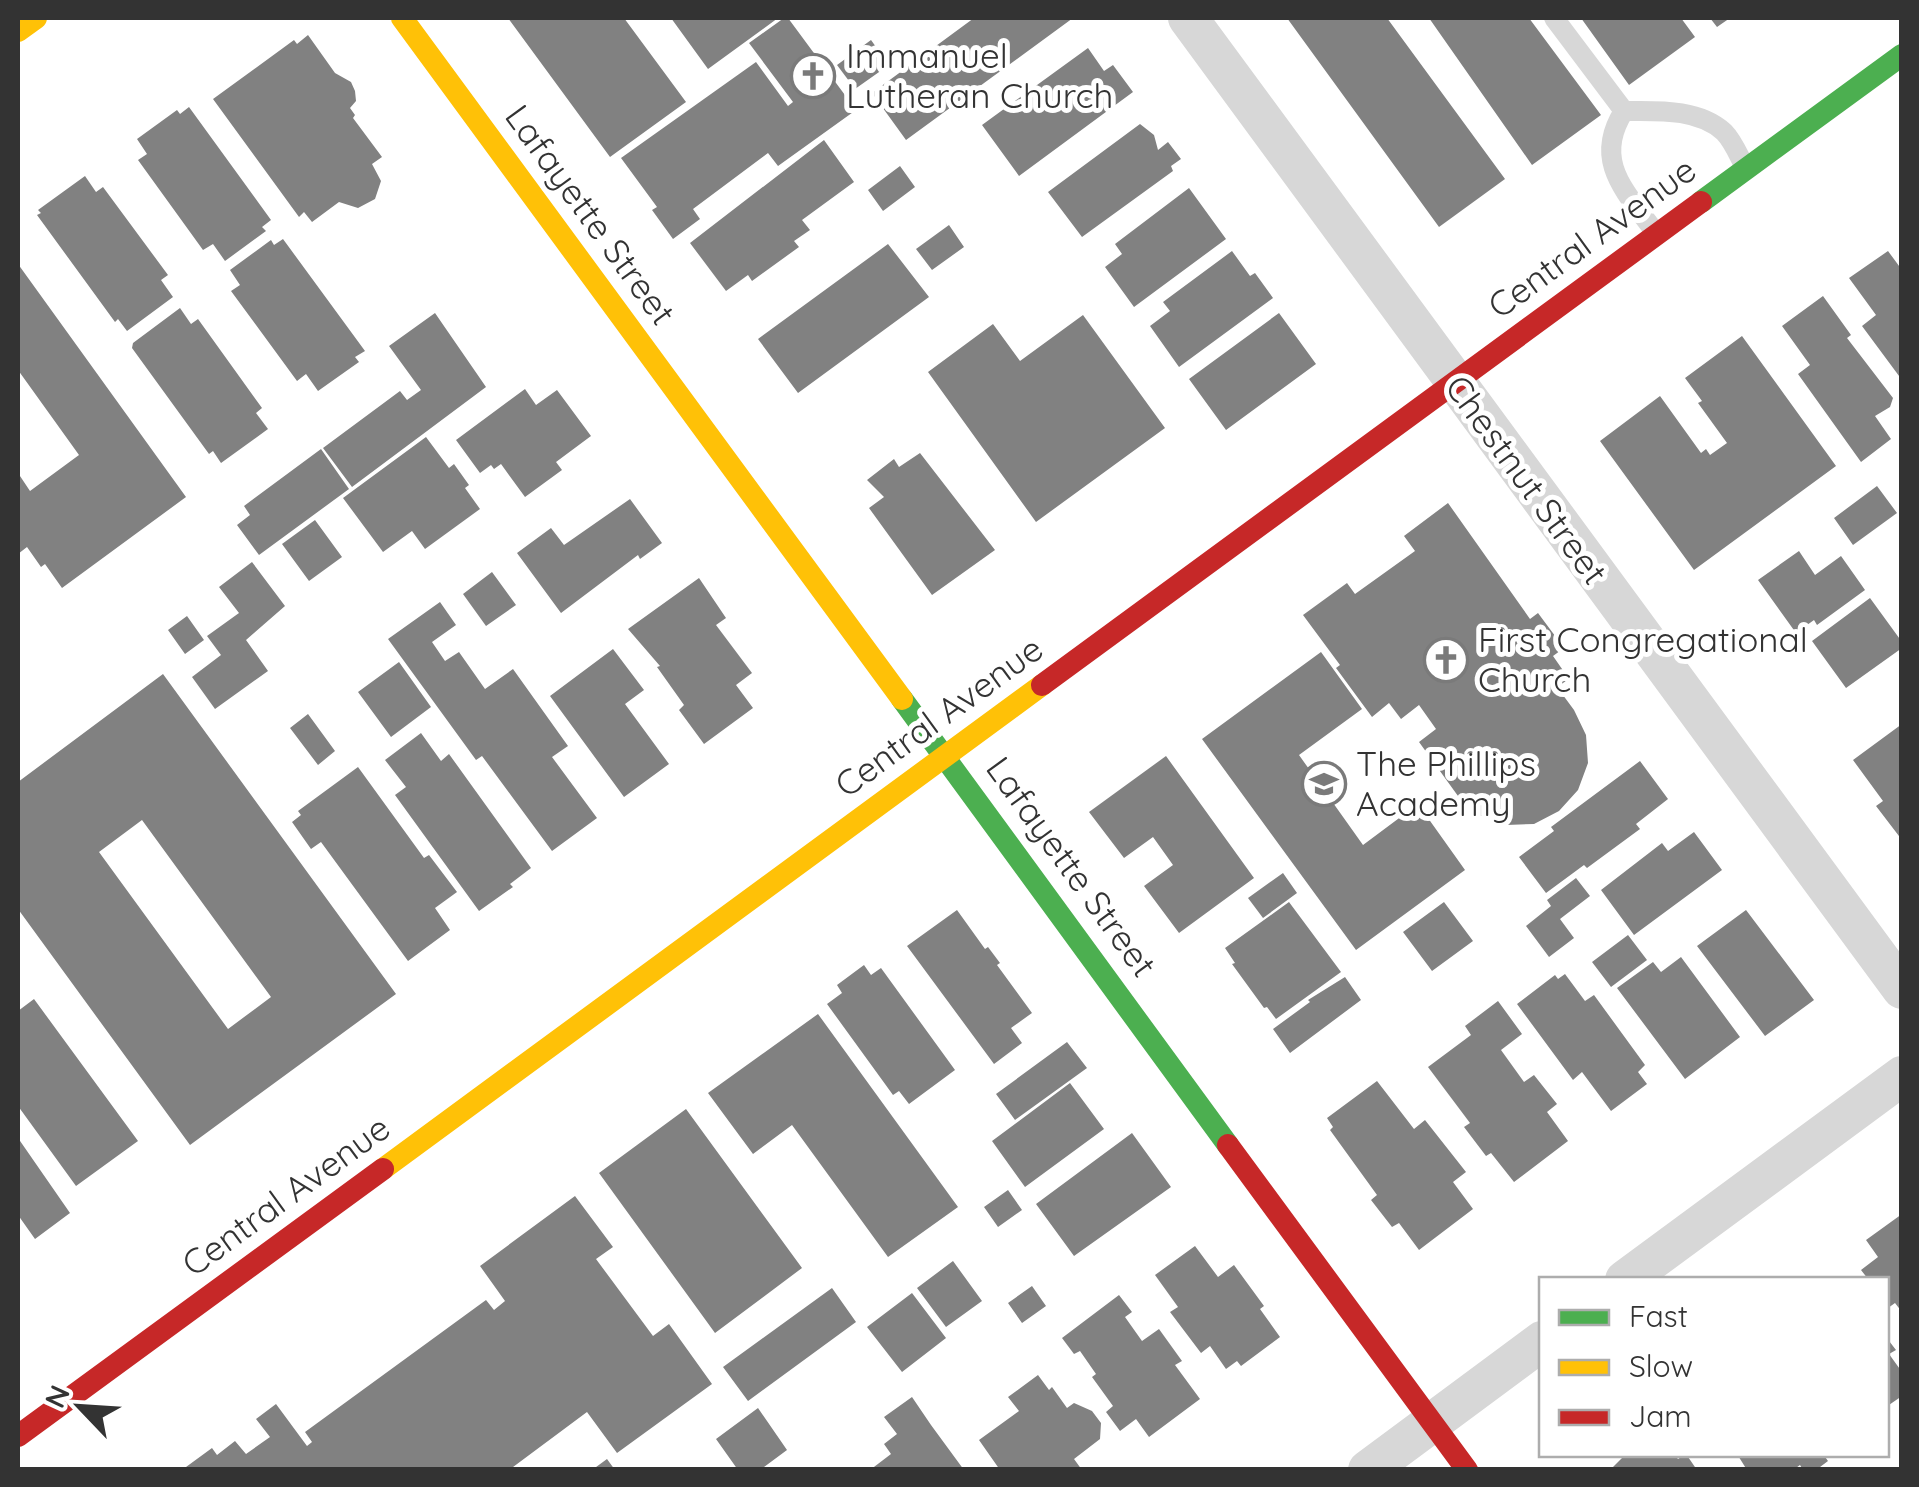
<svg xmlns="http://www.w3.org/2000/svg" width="1919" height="1487" font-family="Quicksand,sans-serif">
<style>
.building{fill:#818181;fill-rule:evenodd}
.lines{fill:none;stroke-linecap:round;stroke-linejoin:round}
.lane{stroke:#d7d7d7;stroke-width:20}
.street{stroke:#d7d7d7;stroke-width:40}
.fast{stroke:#4caf50;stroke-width:22}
.slow{stroke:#ffc107;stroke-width:22}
.jam{stroke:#c62828;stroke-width:22}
.labels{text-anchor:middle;stroke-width:10;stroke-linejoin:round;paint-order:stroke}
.poi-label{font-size:35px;fill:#333;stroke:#fff;text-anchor:start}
.street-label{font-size:35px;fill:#333;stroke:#fff}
</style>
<rect width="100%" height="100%" fill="#fff"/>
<path class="building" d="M508 18H624L686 102 610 157Z
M671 18H778L708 69Z
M784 18H788L856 110 778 166 768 153 693 209 700 219 673 239 652 210 657 207 621 158 756 62 788 106 793 102 749 43Z
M974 18H1073L906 140 872 93Z
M1287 18H1387L1505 179 1439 227Z
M1429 18H1529L1601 115 1532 165Z
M1581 18H1681L1695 37 1629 85Z
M1710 18H1730L1717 27Z
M308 35 335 73 351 82 355 91 356 101 350 108 355 115 353 118 382 157 372 164 381 181 375 199 358 208 339 202 312 222 304 212 299 217 213 99 294 40 297 44Z
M871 40 889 65 855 89 837 65Z
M1088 48 1104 71 1113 65 1133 92 1019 176 982 125Z
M189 107 271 220 262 227 266 231 225 261 213 244 203 250 138 160 147 154 137 139 177 110 180 114Z
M1140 124 1154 135 1158 150 1168 142 1181 159 1171 166 1173 171 1082 237 1048 192Z
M824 140 854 182 802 220 810 230 794 241 799 247 752 281 748 275 726 291 690 243Z
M900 166 915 187 883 211 868 190Z
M85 176 96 192 103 187 168 275 161 280 173 297 127 331 118 319 115 322 37 215 41 213 38 210Z
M1189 188 1226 239 1134 307 1105 267 1122 254 1115 244Z
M949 225 964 247 932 270 916 249Z
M283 239 365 351 355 357 359 362 318 391 306 374 297 381 231 291 240 285 230 270 271 240 274 245Z
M888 244 929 297 798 393 758 339Z
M1232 251 1250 276 1255 273 1273 298 1179 367 1150 326 1170 311 1163 302Z
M1888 251 1902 270V380L1862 326 1876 315 1849 278Z
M18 264 186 497 62 588 45 564 41 567 27 547 18 554V473L30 491 79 455 18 370Z
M1823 296 1851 335 1847 338 1893 398 1890 407 1875 416 1891 439 1861 462 1798 374 1810 365 1782 326Z
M180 308 191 324 198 319 262 408 256 413 268 429 221 463 213 451 209 454 132 348 133 343Z
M435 313 486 387 352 487 323 448 400 391 407 400 421 390 389 346Z
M1279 313 1316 364 1226 430 1189 379Z
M1083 315 1165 428 1036 522 928 372 993 324 1020 361Z
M1742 336 1836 466 1694 570 1600 441 1660 396 1701 453 1706 449 1710 455 1727 443 1698 403 1702 401 1685 378Z
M525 389 536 405 557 390 591 436 556 462 562 470 525 497 501 464 494 469 491 465 480 473 456 440Z
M426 437 449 468 454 464 469 485 465 488 480 509 425 549 412 531 383 552 343 498Z
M321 449 349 489 259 555 237 525 250 515 244 506Z
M920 453 995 550 932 595 869 508 884 497 867 480 894 459 899 467Z
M1877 486 1897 513 1853 545 1834 518Z
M630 499 662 543 640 559 638 555 561 613 517 553 551 528 564 545Z
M1448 503 1530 619 1538 613 1564 648 1553 656 1569 679 1557 687 1574 710 1586 735 1588 763 1578 790 1559 811 1534 824 1506 825 1479 815 1458 796 1419 742 1436 729 1419 705 1401 719 1389 703 1372 717 1336 668 1340 665 1303 615 1347 583 1355 594 1415 551 1404 536Z
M315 520 342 557 309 581 282 544Z
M1799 551 1815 575 1841 556 1865 590 1817 625 1814 620 1796 633 1758 580Z
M252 562 285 606 246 640 268 671 215 709 192 677 221 655 207 636 239 613 219 587Z
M492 572 516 605 486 626 463 594Z
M699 578 726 618 716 625 752 673 736 685 753 708 704 744 679 710 684 705 657 667 660 666 628 629Z
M1870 598 1902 642V648L1846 688 1812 641Z
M440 602 456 625 432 642 445 661 459 652 485 689 513 669 568 746 552 757 597 818 552 851 482 756 476 760 388 639Z
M187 616 204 640 185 654 168 630Z
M613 649 644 690 625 704 669 764 624 797 550 696Z
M1321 652 1362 709 1299 755 1363 845 1418 804 1465 870 1356 950 1202 739Z
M399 662 431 707 391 737 358 692Z
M163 674 396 994 190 1145 18 909V782ZM142 820 271 997 228 1029 99 852Z
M308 714 335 751 318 765 290 728Z
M1902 724V840L1876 806 1883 801 1853 760Z
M421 733 441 761 449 754 531 868 510 884 513 887 479 911 395 795 406 787 385 760Z
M1166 756 1254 878 1179 933 1144 886 1173 865 1153 837 1124 858 1089 812Z
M1640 761 1668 799 1636 824 1640 829 1587 868 1584 865 1546 893 1519 857 1554 831 1551 827Z
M358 767 424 858 429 855 457 892 435 908 450 930 408 961 321 842 311 849 292 822 301 815 298 811Z
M1694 832 1722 870 1634 935 1601 890 1662 843 1668 851Z
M1283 873 1297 893 1263 918 1248 898Z
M1576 878 1590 896 1560 919 1574 938 1549 957 1526 926 1551 906 1547 900Z
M1289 902 1341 972 1276 1019 1267 1007 1264 1008 1232 964 1235 963 1225 948Z
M1444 902 1473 941 1432 971 1403 932Z
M957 910 985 949 988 947 1000 963 997 965 1032 1013 1011 1028 1022 1043 994 1064 907 946Z
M1746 910 1814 1000 1765 1036 1697 946Z
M1628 935 1647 960 1611 987 1592 962Z
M1681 957 1740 1037 1685 1079 1617 988 1653 962 1661 972Z
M864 965 871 975 881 968 955 1070 909 1104 899 1091 893 1095 827 1004 842 993 837 985Z
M1565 974 1585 1001 1594 995 1645 1065 1638 1072 1647 1084 1611 1111 1582 1072 1573 1080 1517 1004 1555 975 1558 979Z
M1345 977 1361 1000 1290 1053 1273 1029 1310 1002 1308 1000Z
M34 999 138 1141 76 1186 18 1106V1011Z
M1498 1001 1522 1034 1501 1050 1524 1082 1534 1075 1557 1104 1547 1112 1568 1141 1514 1182 1491 1153 1486 1156 1464 1127 1470 1123 1428 1067 1471 1035 1465 1026Z
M818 1014 958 1207 888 1257 792 1125 753 1154 708 1093Z
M1067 1042 1087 1068 1015 1120 996 1094Z
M1377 1081 1414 1129 1425 1120 1466 1172 1453 1182 1473 1209 1419 1250 1399 1223 1392 1227 1371 1200 1377 1195 1330 1130 1333 1127 1327 1118Z
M1070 1083 1104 1129 1025 1187 992 1141Z
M686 1109 802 1268 715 1333 599 1173Z
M1132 1133 1171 1187 1074 1256 1036 1204Z
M18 1138 70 1213 35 1239 18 1215Z
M1008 1190 1022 1210 998 1227 984 1207Z
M575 1196 613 1247 596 1259 653 1336 669 1324 712 1384 617 1453 587 1412 509 1470 186 1467 212 1448 217 1455 235 1441 246 1454 270 1437 256 1419 276 1404 307 1446 312 1442 305 1432 486 1300 494 1310 505 1301 480 1266Z
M1902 1214V1312L1895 1303 1888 1308 1886 1305V1279H1868L1861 1270 1878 1257 1866 1240Z
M1195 1246 1218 1277 1234 1265 1264 1306 1260 1309 1280 1337 1241 1366 1237 1361 1226 1369 1210 1346 1201 1353 1170 1312 1178 1307 1155 1275Z
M953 1261 982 1301 946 1327 917 1288Z
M1032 1286 1046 1306 1022 1323 1008 1303Z
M832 1288 856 1322 748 1401 723 1367Z
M912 1293 946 1338 902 1372 867 1327Z
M1119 1295 1132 1312 1125 1317 1142 1341 1159 1329 1182 1361 1175 1365 1200 1399 1149 1437 1136 1419 1120 1431 1106 1412 1113 1406 1092 1377 1096 1374 1080 1351 1074 1354 1062 1338Z
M1886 1337 1896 1350 1889 1354 1902 1372V1396L1886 1407Z
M1038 1375 1049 1390 1052 1387 1067 1408 1074 1403 1092 1411 1101 1423 1100 1439 1074 1459 1082 1470H1000L979 1440 1019 1411 1008 1397Z
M912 1397 931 1425 964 1470H870L891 1454 884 1444 897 1434 884 1417Z
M758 1408 787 1450 760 1470H738L716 1439Z
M1626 1454H1674L1678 1459 1686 1454 1697 1470H1610Z
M1737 1454H1823L1828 1461 1816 1470H1803L1800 1465 1793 1470H1747Z
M607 1459 615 1470H592Z"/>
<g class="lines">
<path class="lane" d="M1554 18 1624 111C1592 161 1626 192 1655 232
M1624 111C1656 111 1698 108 1724 132 1733 141 1739 156 1745 167"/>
<path class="street" d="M1188 18 1902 989
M1625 1280 1902 1076
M1368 1470 1542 1341"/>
<path class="fast" d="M1701 202 1902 55
M902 699 1228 1145"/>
<path class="slow" d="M402 18 902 699
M18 31 36 18
M383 1169 1042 685"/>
<path class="jam" d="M1042 685 1701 202
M1228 1145 1467 1470
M18 1436 383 1169"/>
</g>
<defs>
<symbol id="church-ring" viewBox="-11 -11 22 22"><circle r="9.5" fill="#fff" stroke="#7a7a7a" stroke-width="1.5"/><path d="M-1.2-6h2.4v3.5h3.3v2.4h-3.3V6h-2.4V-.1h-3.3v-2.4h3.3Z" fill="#7a7a7a"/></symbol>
<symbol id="school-ring" viewBox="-11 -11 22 22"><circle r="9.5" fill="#fff" stroke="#7a7a7a" stroke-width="1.5"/><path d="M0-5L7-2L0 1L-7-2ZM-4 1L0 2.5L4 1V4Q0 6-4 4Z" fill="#7a7a7a"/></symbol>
</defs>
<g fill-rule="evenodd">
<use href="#church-ring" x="788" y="51" width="50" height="50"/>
<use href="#church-ring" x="1421" y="635" width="50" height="50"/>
<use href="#school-ring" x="1299" y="759" width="50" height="50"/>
</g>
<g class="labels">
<g class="poi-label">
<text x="846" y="68">Immanuel<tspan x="846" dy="40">Lutheran Church</tspan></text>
<text x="1478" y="652">First Congregational<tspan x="1478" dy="40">Church</tspan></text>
<text x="1356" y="776">The Phillips<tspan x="1356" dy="40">Academy</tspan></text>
</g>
<g class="street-label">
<text transform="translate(590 215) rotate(54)" y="12">Lafayette Street</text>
<text transform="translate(1592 238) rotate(-36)" y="12">Central Avenue</text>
<text transform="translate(1526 480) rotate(54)" y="12">Chestnut Street</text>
<text transform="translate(939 717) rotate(-36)" y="12">Central Avenue</text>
<text transform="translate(1071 867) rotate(54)" y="12">Lafayette Street</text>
<text transform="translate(286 1196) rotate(-36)" y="12">Central Avenue</text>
</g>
</g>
<rect width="1919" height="1487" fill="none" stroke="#333333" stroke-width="40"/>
<rect x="1539" y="1277" width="350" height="180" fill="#ffffff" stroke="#adadad" stroke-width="2.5"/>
<rect x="1559" y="1310" width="50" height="15" fill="#4caf50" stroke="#adadad" stroke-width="2.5"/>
<text x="1629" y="1327" font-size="30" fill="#333333">Fast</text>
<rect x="1559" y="1360" width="50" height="15" fill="#ffc107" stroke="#adadad" stroke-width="2.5"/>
<text x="1629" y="1377" font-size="30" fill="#333333">Slow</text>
<rect x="1559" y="1410" width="50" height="15" fill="#c62828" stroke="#adadad" stroke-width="2.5"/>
<text x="1629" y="1427" font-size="30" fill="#333333">Jam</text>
<g transform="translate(80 1407) rotate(295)" stroke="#ffffff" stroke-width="8" paint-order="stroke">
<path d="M0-8L18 38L0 25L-18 38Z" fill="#333333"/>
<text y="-15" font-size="28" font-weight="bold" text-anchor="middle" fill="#333333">N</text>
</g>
</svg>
